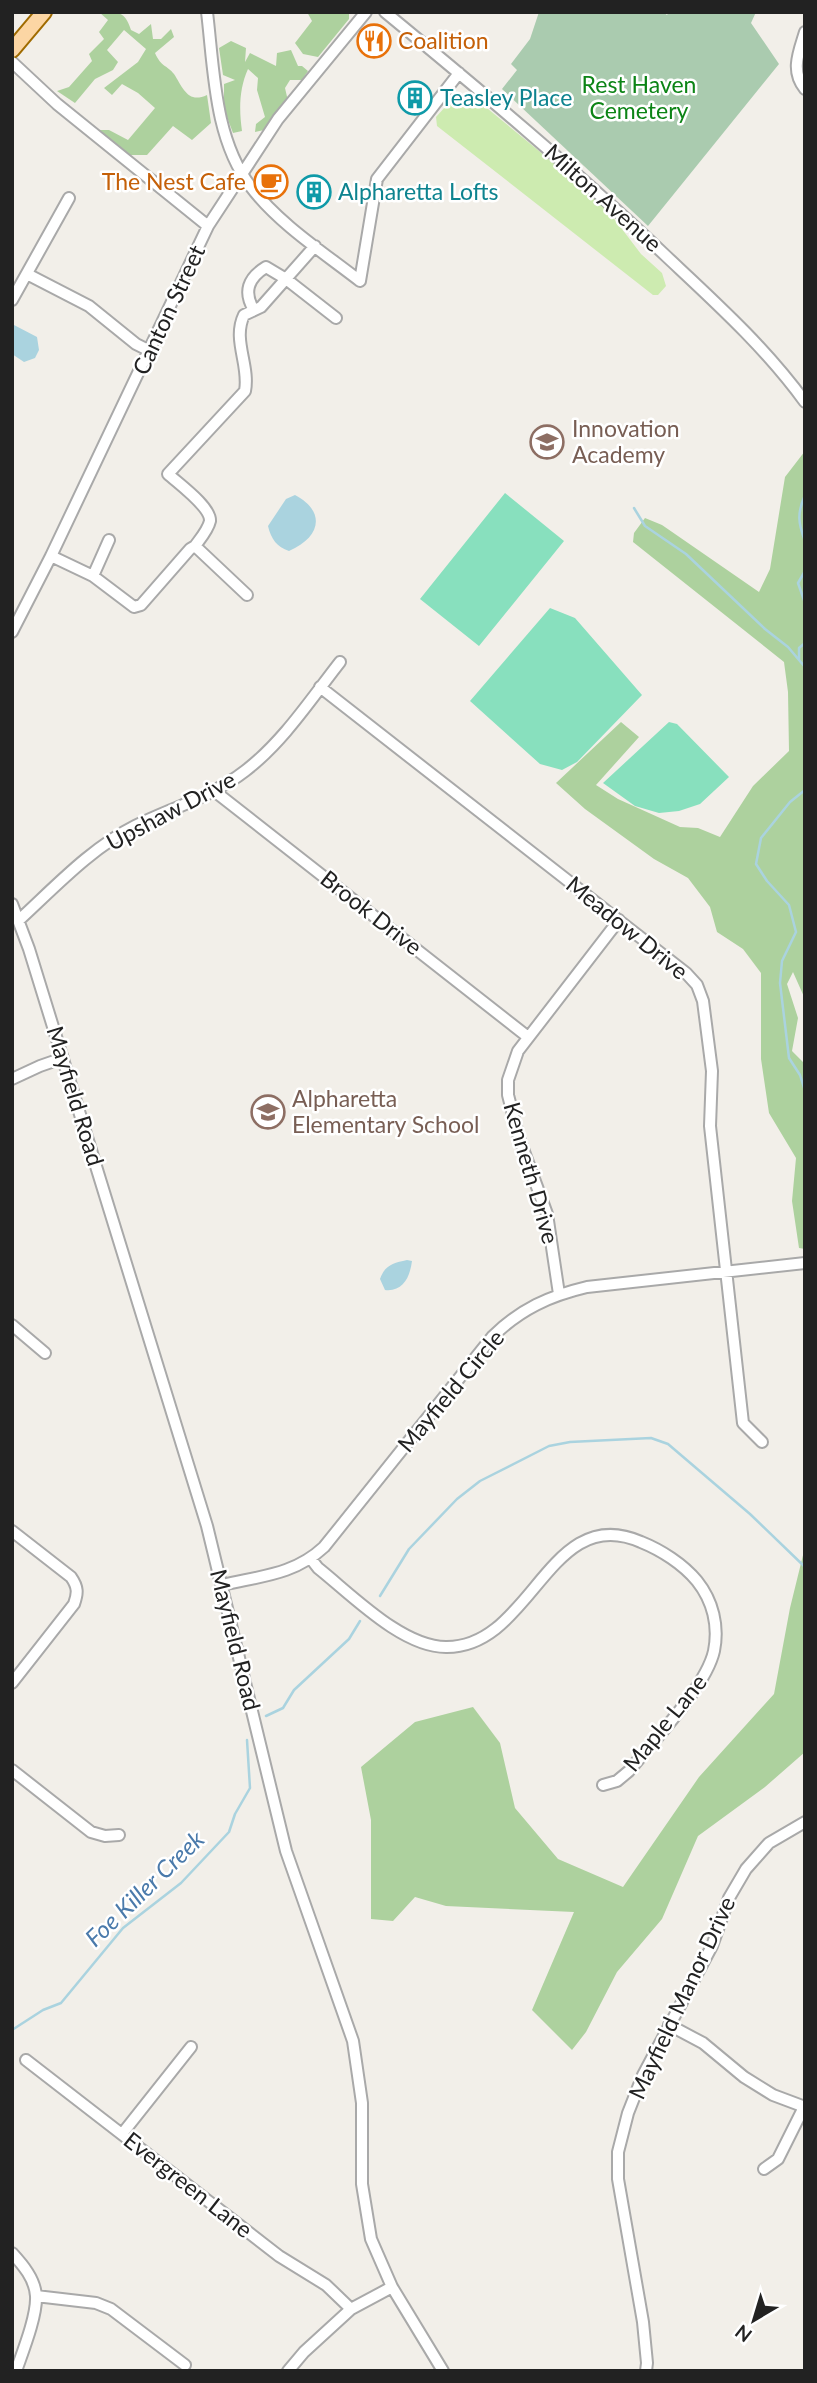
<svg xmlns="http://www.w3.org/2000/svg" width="817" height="2383" font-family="Lato,sans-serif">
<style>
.grass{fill:#cdebb0}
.forest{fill:#add19e}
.cemetery{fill:#aacbaf}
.pitch{fill:#88e0be}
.water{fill:#aad3df}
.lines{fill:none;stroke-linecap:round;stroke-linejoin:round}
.stream{stroke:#aad3df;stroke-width:2.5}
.minor-casing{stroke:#a9a9a9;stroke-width:14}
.major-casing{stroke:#a06b00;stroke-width:18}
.minor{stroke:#fff;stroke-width:10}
.major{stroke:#fcd6a4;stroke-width:14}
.labels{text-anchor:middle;stroke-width:5;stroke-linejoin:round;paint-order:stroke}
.food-label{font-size:23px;fill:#c56008;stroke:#fff;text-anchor:start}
.park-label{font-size:23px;fill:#0c8416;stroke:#fff}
.culture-label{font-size:23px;fill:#0d838f;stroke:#fff;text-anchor:start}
.street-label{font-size:23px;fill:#222;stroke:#fff}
.education-label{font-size:23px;fill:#785e54;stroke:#fff;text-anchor:start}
.water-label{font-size:24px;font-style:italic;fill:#4a7aab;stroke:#fff}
</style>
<rect width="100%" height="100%" fill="#f2efe9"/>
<path class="grass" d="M457 94 471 95 578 183 609 212 641 254 662 273 666 286 658 295H653L437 126 436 117Z"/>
<path class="forest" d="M99 12C117 12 125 10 131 30L139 34 151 24 153 39H161L171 29 174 37 155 53C161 67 167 65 174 74 183 88 188 104 207 95L211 123 192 140 173 126 147 155H130L98 130H109L128 140 155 108 138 93 122 84 112 95 104 88 138 62 146 49 124 30 107 50 118 62 113 70 95 79 75 103 57 91 69 87 92 61 89 54 104 39 99 32 108 20Z
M307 12H349V19L318 57 303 54 295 43 312 21Z
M231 41 246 48 245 62 250 53 276 66 277 53 291 50 298 66H302L308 71 302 80H290L285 88 288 101 277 115 273 116 264 130 255 132 256 124 265 117 257 90 258 78 248 69C239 89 239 110 242 131L233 133 224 109V84L235 80 223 75 219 48Z
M805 451V999L793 972 787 984 798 1018 792 1051 805 1064V1249L799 1248 792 1201 796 1158 769 1113 761 1059V973L743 949 717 932 710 907 688 878 654 859 585 809 556 783 621 722 639 737 596 785 618 799 680 827 698 828 720 837 753 786 789 751 788 692 784 662 633 542 634 533 645 518 662 525 759 592 770 569 785 477Z
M805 1547V1752L765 1787 698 1836 662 1919 617 1972 586 2032 572 2050 532 2010 574 1912 446 1906 415 1897 393 1921 371 1919V1820L361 1767 415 1722 473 1707 500 1743 515 1808 558 1859 623 1887 699 1777 774 1694 790 1608Z"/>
<path class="cemetery" d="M539 12H663L667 15 669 12H756L751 23 779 64 648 226 502 89 517 70 511 64 530 39Z"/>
<path class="pitch" d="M505 493 564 541 479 646 420 599Z
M550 608 575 618 642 695 577 762 562 770 540 764 470 701Z
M669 722 677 724 729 777 700 804 679 811 659 813 635 806 603 783Z"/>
<path class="water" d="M14 325 37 337 39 350 35 358 24 362 12 354V328Z
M295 495C327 512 320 538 289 551 277 547 271 539 268 526L286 499Z
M407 1260 412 1261C410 1277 403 1292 385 1290L380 1279C385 1265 393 1263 407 1260Z"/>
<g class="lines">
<path class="stream" d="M805 495C797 513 798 523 805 541
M634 508 645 526 686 554 765 629 788 647 799 660
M805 571 798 583 805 603
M805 643 799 648V660L805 667
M805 790 790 802 761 838 756 864 767 881 789 905 796 932 782 961 780 983 789 1058 800 1075 805 1091
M380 1596 409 1549 457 1499 480 1481 549 1446 570 1442 651 1438 668 1444 750 1514 805 1567
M266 1716 283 1708 294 1690 349 1639 360 1621
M12 2030 43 2010 61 2003 123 1928 181 1883 229 1832 235 1814 250 1788 247 1740"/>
<defs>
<path id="minor" d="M207 12C214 70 214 139 251 187 278 223 324 253 360 281L377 179 459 73
M385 12C481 91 575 170 666 256 715 302 765 347 805 402
M805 32C799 52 790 71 805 89
M12 62 57 104 208 226
M27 274 89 306 136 344 150 351
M12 300 69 198
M254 310C243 292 248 278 266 267L286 279 336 318
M195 546C200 539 208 530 210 521 211 507 179 484 168 474L245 391C250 365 232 340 244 315L261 307 315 246
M51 556 93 576 134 607 141 605 190 549 195 546 247 595
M93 576 109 540
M12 632 51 556 208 226 278 119 366 12
M320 687 686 973 697 985 703 1001 712 1071 710 1126 743 1423 762 1442
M213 790 528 1037
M12 904 29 949 207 1526 286 1851 353 2041 362 2103V2184L371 2239 392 2287 443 2371
M19 920C55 887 91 848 135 826 172 808 213 796 245 771 283 742 311 699 340 662
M12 1079 40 1066 63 1058
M559 1294 547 1214 519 1138 508 1095V1080L518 1051 619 920
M12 1325 45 1353
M12 1531 71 1577C78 1587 78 1593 74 1604L12 1683
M311 1559 318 1568C352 1595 402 1647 446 1647 532 1648 549 1501 641 1542 661 1550 683 1564 697 1581 713 1601 719 1626 714 1651 706 1687 653 1741 629 1771L617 1781 603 1785
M222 1585C260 1576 294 1575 324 1547L493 1336C521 1309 549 1296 587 1287L805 1263
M12 1770 91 1832 105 1836 119 1835
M669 2025 703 2043 744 2077 773 2095 805 2107
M26 2060 279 2256 326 2285 351 2309
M122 2134 191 2047
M764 2169 778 2159 804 2107
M12 2253C23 2265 35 2279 36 2296 37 2316 23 2351 16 2371
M36 2296 96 2303 111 2309 185 2365
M288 2371 304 2352 351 2309 392 2287
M646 2371 647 2363 643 2322 618 2179V2152L628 2113 643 2075 712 1946 729 1898 746 1869 769 1843 805 1822"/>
<path id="major" d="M12 50 44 12"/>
</defs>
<use href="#minor" class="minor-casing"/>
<use href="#major" class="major-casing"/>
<use href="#minor" class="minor"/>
<use href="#major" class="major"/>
</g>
<defs>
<symbol id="restaurant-ring" viewBox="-11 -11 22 22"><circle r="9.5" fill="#fff" stroke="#e8710a" stroke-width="1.5"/><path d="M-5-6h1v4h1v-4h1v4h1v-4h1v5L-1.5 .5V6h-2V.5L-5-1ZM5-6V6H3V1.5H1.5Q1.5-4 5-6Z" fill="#e8710a"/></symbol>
<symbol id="building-ring" viewBox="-11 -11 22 22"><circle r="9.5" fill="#fff" stroke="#0f9aa8" stroke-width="1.5"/><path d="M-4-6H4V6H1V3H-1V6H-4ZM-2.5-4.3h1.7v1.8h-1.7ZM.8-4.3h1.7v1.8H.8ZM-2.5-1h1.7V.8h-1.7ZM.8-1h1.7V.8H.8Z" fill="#0f9aa8"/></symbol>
<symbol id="cafe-ring" viewBox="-11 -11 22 22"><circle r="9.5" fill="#fff" stroke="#e8710a" stroke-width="1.5"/><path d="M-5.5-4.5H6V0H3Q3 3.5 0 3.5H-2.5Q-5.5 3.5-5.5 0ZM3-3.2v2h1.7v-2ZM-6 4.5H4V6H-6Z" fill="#e8710a"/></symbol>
<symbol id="school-ring" viewBox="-11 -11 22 22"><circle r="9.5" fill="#fff" stroke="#8d6e63" stroke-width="1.5"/><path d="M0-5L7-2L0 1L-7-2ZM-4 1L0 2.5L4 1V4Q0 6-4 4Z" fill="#8d6e63"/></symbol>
</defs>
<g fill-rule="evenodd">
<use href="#restaurant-ring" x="355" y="22" width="38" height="38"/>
<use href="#building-ring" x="396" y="79" width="38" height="38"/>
<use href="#cafe-ring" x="252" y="163" width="38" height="38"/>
<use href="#building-ring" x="295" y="173" width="38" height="38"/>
<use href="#school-ring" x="528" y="423" width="38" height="38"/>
<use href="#school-ring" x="249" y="1093" width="38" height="38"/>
</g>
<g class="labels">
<g class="food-label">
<text x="398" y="49">Coalition</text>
<text x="246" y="190" text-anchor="end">The Nest Cafe</text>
</g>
<g class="park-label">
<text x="639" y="93">Rest Haven<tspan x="639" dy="26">Cemetery</tspan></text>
</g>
<g class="culture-label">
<text x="440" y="106">Teasley Place</text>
<text x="338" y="200">Alpharetta Lofts</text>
</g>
<g class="street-label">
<text transform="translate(603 198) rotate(42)" y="8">Milton Avenue</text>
<text transform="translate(169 310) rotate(-65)" y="8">Canton Street</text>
<text transform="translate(171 811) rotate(-28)" y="8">Upshaw Drive</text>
<text transform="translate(371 913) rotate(38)" y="8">Brook Drive</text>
<text transform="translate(627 928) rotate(39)" y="8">Meadow Drive</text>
<text transform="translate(75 1096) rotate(73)" y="8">Mayfield Road</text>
<text transform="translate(531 1173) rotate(74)" y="8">Kenneth Drive</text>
<text transform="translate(451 1391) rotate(-50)" y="8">Mayfield Circle</text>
<text transform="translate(235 1640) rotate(76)" y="8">Mayfield Road</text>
<text transform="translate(665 1723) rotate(-51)" y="8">Maple Lane</text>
<text transform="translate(682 1998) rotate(-65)" y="8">Mayfield Manor Drive</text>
<text transform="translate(188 2185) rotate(38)" y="8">Evergreen Lane</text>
</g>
<g class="education-label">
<text x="572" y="437">Innovation<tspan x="572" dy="26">Academy</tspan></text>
<text x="292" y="1107">Alpharetta<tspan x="292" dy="26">Elementary School</tspan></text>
</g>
<g class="water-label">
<text transform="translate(145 1889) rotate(-44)" y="8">Foe Killer Creek</text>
</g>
</g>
<rect width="817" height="2383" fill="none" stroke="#222222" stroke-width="28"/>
<g transform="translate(754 2320) rotate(218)" stroke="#ffffff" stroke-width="5" paint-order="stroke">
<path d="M0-5L12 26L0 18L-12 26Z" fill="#222222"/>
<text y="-10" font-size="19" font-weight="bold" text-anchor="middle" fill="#222222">N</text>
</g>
</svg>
